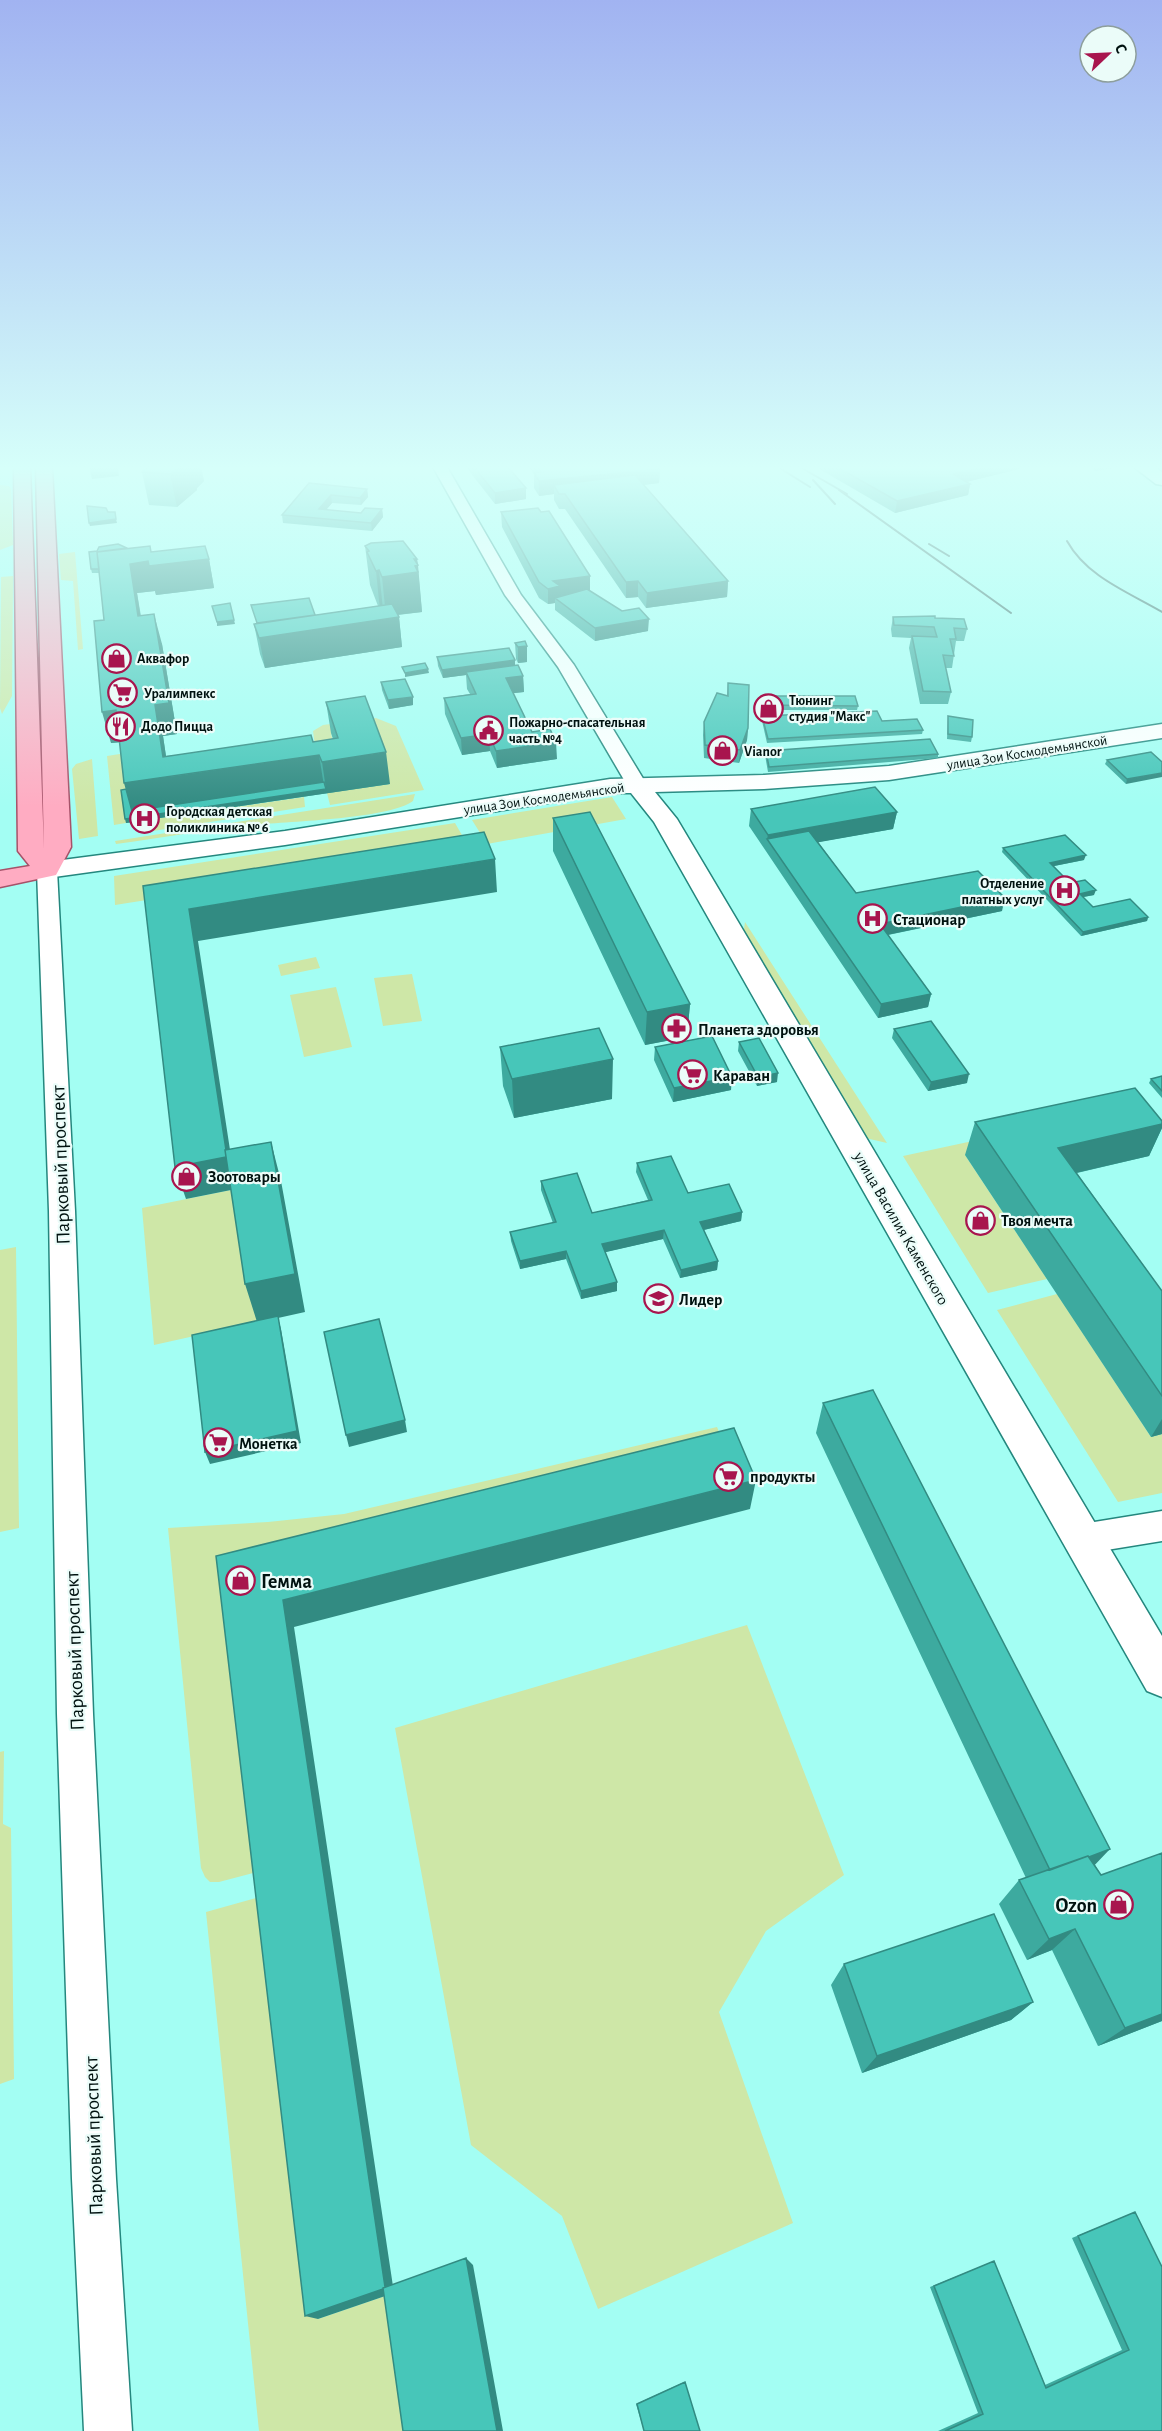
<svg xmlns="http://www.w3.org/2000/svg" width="1162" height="2431" font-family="'Alegreya Sans',sans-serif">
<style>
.green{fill:#cee7a7}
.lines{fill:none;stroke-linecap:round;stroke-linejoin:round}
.street-casing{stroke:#24877e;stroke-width:3}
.secondary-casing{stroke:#24877e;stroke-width:3}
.primary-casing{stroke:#a65269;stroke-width:3}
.street{fill:#fff;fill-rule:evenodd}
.secondary{fill:#fff;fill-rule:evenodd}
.primary{fill:#ffacc2;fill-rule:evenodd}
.rail{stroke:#406e69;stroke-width:2}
.wall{fill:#3daa9f}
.shaded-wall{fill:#328b82}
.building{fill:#47c6b9;stroke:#328b82;stroke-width:1.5}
.labels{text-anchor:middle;stroke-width:4.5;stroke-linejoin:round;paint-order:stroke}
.far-poi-label{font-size:14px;font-weight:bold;fill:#001210;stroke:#ebfcf9;text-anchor:start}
.far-street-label{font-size:14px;fill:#001210;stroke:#ebfcf9}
.poi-label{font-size:16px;font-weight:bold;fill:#001210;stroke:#ebfcf9;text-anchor:start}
.street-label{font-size:16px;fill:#001210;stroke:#ebfcf9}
.near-street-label{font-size:20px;fill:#001210;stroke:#ebfcf9}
.near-poi-label{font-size:20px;font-weight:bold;fill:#001210;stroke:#ebfcf9;text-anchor:start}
</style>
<rect width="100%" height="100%" fill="#a3fef3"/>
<path class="green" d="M0 485 9 486 11 489 13 545 0 550Z
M75 552 83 649 78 650 73 581 61 580 59 554Z
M13 576 12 696 2 714 0 708 1 577Z
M376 718 396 726 424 790 330 805 327 793 389 784 331 734 334 744 315 746 313 731 323 725Z
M126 753 131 793 123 794 126 823 114 825 107 756Z
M92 759 98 836 79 839 72 769 76 764Z
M415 794 413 801C390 819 282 822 249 825 204 830 160 838 116 844L115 841Z
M304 797 305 807 153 831 151 819Z
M612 797 626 819 487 844 472 820Z
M455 823 470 849 115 905 114 876Z
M745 922 887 1143 861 1137 743 937Z
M316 957 320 968 281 976 278 965Z
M412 974 422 1021 383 1026 374 978Z
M336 987 352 1047 304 1057 290 995Z
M1113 1111 965 1155 1047 1279 988 1293 903 1156Z
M236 1189 257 1322 154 1345 142 1208Z
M16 1247 19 1528 0 1532V1250Z
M1057 1294 1151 1437 1162 1434V1493L1118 1502 997 1310Z
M717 1427 730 1458 228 1584 264 1870 219 1882H210L205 1877 201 1868 168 1528 268 1522 344 1514Z
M747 1625 844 1875 766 1931 719 2012 793 2223 598 2309 562 2216 471 2145 395 1728Z
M4 1751 3 1824 11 1828 14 2079 0 2084V1752Z
M267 1895 318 2319 394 2293 414 2431H259L206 1912Z"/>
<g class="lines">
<defs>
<path id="street" d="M433 467H447L521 595 574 665 647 785 644 789H630L627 785 558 667 505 595Z
M47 864 54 866 57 870 75 1211 93 1714 116 2179 132 2431H84L72 2179 57 1714 49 1211 37 870 40 866Z
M1162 1511V1541L1082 1554 1070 1550 1066 1539 1070 1528 1082 1524Z"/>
<path id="secondary" d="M1134 467H1153L1162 472V485L1156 484Z
M1162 724V738L889 780 764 789 655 792 677 819 1162 1636V1697L1147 1691 654 822 631 793H610L285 845 47 878 38 875 34 870 38 865 47 862 285 831 610 779 764 775 889 766Z"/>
<path id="primary" d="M14 467H30L44 850 36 467H52L71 847 56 875 0 887V871L30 866 18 851Z"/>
</defs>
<use href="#street" class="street-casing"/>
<use href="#secondary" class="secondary-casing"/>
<use href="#primary" class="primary-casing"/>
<use href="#street" class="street"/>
<use href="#secondary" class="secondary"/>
<use href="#primary" class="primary"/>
<path class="rail" d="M778 467 810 487
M800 467 847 494
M813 480 835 504
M839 490 1011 613
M1067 541C1087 577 1128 592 1162 612
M929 544 949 556"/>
</g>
<path class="wall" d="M147 467H201L204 481 197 488V490L177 507 149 505 142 472Z
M466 467H508L526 499 495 504Z
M529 467H658L660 469 659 483 644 485 728 581 727 597 646 608 638 597 626 598 565 509H559L554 500V494L539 496 534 488V474Z
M816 467H1019V469L966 482 970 484 968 495 895 513Z
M1090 467H1115L1114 468 1095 471Z
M309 483 367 489 368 497 361 505 332 503 326 510 361 513 382 509 383 517 372 531 283 523 282 515Z
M501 512 590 591 648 631 595 641 555 610V603L548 604 539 598 502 527Z
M365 546 417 559 422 612 398 615 399 617 402 647 265 668 260 654 254 624 378 606 370 585Z
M127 548 151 552 209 559 214 588 156 595 155 591 137 593 141 616 162 644 177 734 163 736 166 756 313 742 333 739 331 733 326 702 390 784 126 823V789L120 742 111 743 104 620 99 573H92L91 569Z
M893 617 935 618 967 629 964 641H956L952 668H945L951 692 948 704H920L909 648 911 638 892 637 891 629Z
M515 643 527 646V662L518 663 516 659Z
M437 657 515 660V666L523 676 524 692 513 693 532 732 557 759 497 768 490 751 462 755 445 714 444 698 470 694 467 689 466 675 443 678 438 666Z
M381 682 413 705 389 709 382 690Z
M728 683 748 728 747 740 739 763 704 758 703 735 704 722 727 695Z
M762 696 858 706 857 710H762Z
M762 716 882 721 923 730 922 734 767 743 762 721Z
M948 716 972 737 971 742 947 739Z
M766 751 938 754V758L768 772 765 755Z
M1151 752 1126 784 1105 764 1107 760Z
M751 809 897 812 893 829 818 842 856 893 1002 911 888 935 931 994 928 1007 878 1018 749 826Z
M553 818 690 1004 687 1037 645 1045 553 851Z
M1003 848 1084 860 1054 866 1070 883 1094 895 1083 897 1093 907 1148 917 1147 921 1081 936 1002 852Z
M894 1029 967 1083 928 1091 892 1038Z
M739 1042 777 1082 757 1086 738 1051Z
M500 1047 612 1099 514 1118 503 1086Z
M655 1047 731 1090 673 1102 654 1060Z
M1162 1076V1098L1149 1083 1151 1079Z
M1162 1121V1128L1149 1156 1077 1173 1162 1291V1434L1151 1437 965 1155 975 1122Z
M637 1163 688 1193 742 1212 741 1221 704 1230 718 1261 717 1270 680 1278 663 1239 605 1252 617 1282V1291L581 1299 566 1259 520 1269 511 1241 510 1232 553 1223 541 1190V1181L592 1213 648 1200 636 1172Z
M823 1403 1101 1875 1162 1853V2021L1098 2046 1052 1950 1027 1960 999 1904 1019 1880 1026 1878 816 1433Z
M844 1964 1033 2002 1011 2020 862 2073 831 1985Z
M1135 2212 1162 2431H938L978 2413 930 2287 994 2261 1045 2385 1122 2350 1072 2238Z
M684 2382H685L700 2431H644L636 2404Z"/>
<path class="shaded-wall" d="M89 467H118L119 476 92 479Z
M179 467H201L204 481 197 488V490L177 507 170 474Z
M985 467H1019V469L950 486 953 474Z
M1096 467H1115L1114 468 1095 471Z
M660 469 659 483 559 494 554 485V494L539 496V481Z
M970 484 968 495 895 513 897 501Z
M526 488V499L495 504V493Z
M367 489 368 497 361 505 360 498Z
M331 495 332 503 320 517 319 509Z
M382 509 383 517 372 531 371 523Z
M116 519 117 523 90 526 89 523Z
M209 559 214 588 156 595 155 591 137 593 145 646 138 616 130 564 148 561 154 565Z
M414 559H417L418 565 422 612 386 616 382 577Z
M379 570 383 610H380L376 571Z
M590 576V592L560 596V602L555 598V603L548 604V589L553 581Z
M638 581V597L626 598V582Z
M728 581 727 597 646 608 647 593Z
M154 614 162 644 177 734 163 736 169 777 319 755 324 786 133 815 124 783 163 757 155 705Z
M399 617 402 647 265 668 259 638Z
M649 619 648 631 595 641V628Z
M234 620 235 624 217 626V622Z
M527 646V662L518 663V647Z
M515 660V669L466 672V675L443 678 442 670Z
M428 669 429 673 405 677V673Z
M523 676 524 692 506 694V678Z
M413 697V705L389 709 388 700Z
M116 710 124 742 111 743 102 712Z
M748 728 747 740 739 763 740 750Z
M489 734 490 751 462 755 461 738Z
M556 742 557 759 497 768 496 751Z
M386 752 390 784 126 823 125 819 326 789 322 762Z
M1162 773V777L1126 784 1127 779Z
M897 812 893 829 775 850 767 839 768 835Z
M1086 855 1084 860 1049 867 1050 863Z
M495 859 497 892 198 941 236 1189 186 1199 175 1167 189 909Z
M1096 890 1094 895 1078 898 1080 894Z
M1005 898 1002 911 877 937 880 924Z
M1148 917 1147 921 1081 936 1083 932Z
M931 994 928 1007 878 1018 881 1004Z
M690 1004 687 1037 645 1045 647 1012Z
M613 1059 612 1099 514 1118 512 1079Z
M778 1073 777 1082 757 1086 758 1077Z
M969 1074 967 1083 928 1091 931 1082Z
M732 1077 731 1090 673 1102 674 1088Z
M1162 1124V1128L1149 1156 1045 1180 1058 1148Z
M271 1142 281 1181 305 1312 278 1318 281 1329 301 1443 210 1464 205 1452 257 1322 245 1284Z
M742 1212 741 1221 699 1231 700 1222Z
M664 1230 663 1239 602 1253V1244Z
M566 1251V1259L520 1269V1261Z
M718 1261 717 1270 680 1278 681 1270Z
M617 1282V1291L581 1299V1291Z
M1162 1419V1434L1151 1437Z
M405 1420 407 1432 349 1447 346 1435Z
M756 1480 750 1509 294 1627 394 2293 318 2319 305 2316 283 1600Z
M1110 1849 1090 1870H1050Z
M1075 1929 1052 1950 1027 1960 1049 1939Z
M1033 2002 1011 2020 862 2073 877 2056Z
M1162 2014V2021L1098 2046 1125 2028Z
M466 2258 473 2265 503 2431H497Z"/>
<path class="building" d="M147 467H179L170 474 142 472Z
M474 467H508L526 488 495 493Z
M538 467H658L660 469 539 481 534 473 541 472Z
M837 467H985L953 474 970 484 897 501Z
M635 475 728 581 647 593 638 581 626 582 565 494H559L554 485Z
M309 483 367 489 360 498 331 495 319 509 361 513 365 508 382 509 371 523 282 515Z
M87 506 106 508 108 512H115L116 519 89 523Z
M538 508 541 512 549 511 590 576 553 581 560 586 548 589 539 582 501 512Z
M403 541 417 559H414L418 565 415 566 418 572 382 577 379 570 376 571 367 552 369 551 365 546 371 543Z
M118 544 127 548 97 552 99 569H91L89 552 97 551 99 547Z
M150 546 151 552 205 546 209 559 149 566 148 561 130 564 138 616 154 614 169 703 155 705 163 757 311 735 313 742 338 738 326 702 365 696 386 752 322 762 319 755 124 783 116 710 102 712 94 621 104 620 97 552Z
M587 589 622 611 639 608 649 619 595 628 555 598Z
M309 598 315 615 257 623 251 605Z
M230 603 234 620 217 622 212 606Z
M392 604 399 617 259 638 254 624Z
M935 616V618L964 619 967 629 954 628 956 639H950L954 656 943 655 951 692 923 691 912 636 937 637 934 627 894 625 893 617Z
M525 641 527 646 518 647 515 643Z
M509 648 515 660 442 670 437 657Z
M425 663 428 669 405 673 402 667Z
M518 665 523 676 506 678 532 732 550 729 556 742 496 751 489 734 461 738 444 698 476 694 466 672Z
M405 679 413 697 388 700 381 682Z
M728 683 749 685 748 728 740 750 705 745 704 722 717 693 728 696Z
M762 696H855L858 706 762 705Z
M877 711 882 721 917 719 923 730 768 739 762 716Z
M948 716 973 720 972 737 948 734Z
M930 739 938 754 769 767 766 751Z
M1151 752 1162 762V773L1127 779 1107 760Z
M324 782 326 789 125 819 121 790 126 789 132 811Z
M875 787 897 812 768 835 751 809Z
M590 812 690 1004 647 1012 553 818Z
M809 831 856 893 978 871 1005 898 880 924 931 994 881 1004 767 839Z
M484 832 495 859 189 909 226 1150H225L226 1157 175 1167 143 886Z
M1065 835 1086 855 1050 863 1070 883 1085 880 1096 890 1080 894 1093 907 1130 899 1148 917 1083 932 1003 848Z
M931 1021 969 1074 931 1082 894 1029Z
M599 1028 613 1059 512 1079 500 1047Z
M712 1036 732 1077 674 1088 655 1047Z
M759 1038 778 1073 758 1077 739 1042Z
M1162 1076V1091L1151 1079Z
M1135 1088 1162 1121V1124L1058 1148 1162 1291V1396L975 1122Z
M271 1142 295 1274 245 1284 225 1150Z
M671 1156 688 1193 729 1184 742 1212 700 1222 718 1261 681 1270 664 1230 602 1244 617 1282 581 1291 566 1251 520 1261 510 1232 556 1222 541 1181 577 1173 592 1213 652 1200 637 1163Z
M278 1316 297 1431 205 1452 192 1335Z
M379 1319 405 1420 346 1435 324 1332Z
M873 1390 1110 1849 1089 1857 1088 1856 1050 1870 823 1403Z
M734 1428 756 1480 283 1600 385 2287 383 2288V2289L305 2316 216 1556Z
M1162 1853V2014L1125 2028 1075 1929 1049 1939 1019 1880 1088 1856 1101 1875Z
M994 1914 1033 2002 877 2056 844 1964Z
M1135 2212 1162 2267V2431H945L983 2414 934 2286 994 2261 1046 2388 1129 2350 1078 2236Z
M466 2258 497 2431H403L383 2288Z
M685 2382 700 2431H644L637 2404Z"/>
<linearGradient id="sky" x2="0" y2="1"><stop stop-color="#a1b3f1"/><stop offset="0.58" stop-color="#d6fffa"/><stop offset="1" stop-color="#d6fffa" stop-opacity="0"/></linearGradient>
<rect width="1162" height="807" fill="url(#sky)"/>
<defs>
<symbol id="shop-ring" viewBox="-11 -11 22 22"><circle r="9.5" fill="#ebfcf9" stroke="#a8154e" stroke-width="1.5"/><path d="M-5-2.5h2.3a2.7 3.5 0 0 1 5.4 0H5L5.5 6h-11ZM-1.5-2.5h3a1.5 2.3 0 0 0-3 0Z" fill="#a8154e"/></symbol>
<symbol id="supermarket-ring" viewBox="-11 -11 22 22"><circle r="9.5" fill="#ebfcf9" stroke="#a8154e" stroke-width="1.5"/><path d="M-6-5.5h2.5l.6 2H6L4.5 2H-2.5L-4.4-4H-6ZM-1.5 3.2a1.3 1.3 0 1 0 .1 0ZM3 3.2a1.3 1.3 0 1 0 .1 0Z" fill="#a8154e"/></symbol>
<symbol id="restaurant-ring" viewBox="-11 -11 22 22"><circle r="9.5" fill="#ebfcf9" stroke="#a8154e" stroke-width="1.5"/><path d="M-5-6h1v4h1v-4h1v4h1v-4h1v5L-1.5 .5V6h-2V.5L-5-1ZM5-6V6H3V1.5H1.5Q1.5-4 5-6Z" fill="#a8154e"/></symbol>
<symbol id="civic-ring" viewBox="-11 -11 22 22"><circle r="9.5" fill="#ebfcf9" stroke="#a8154e" stroke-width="1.5"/><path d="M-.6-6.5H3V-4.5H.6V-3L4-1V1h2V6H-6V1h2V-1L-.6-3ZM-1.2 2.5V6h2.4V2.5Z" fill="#a8154e"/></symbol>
<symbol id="hospital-ring" viewBox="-11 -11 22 22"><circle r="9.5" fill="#ebfcf9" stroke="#a8154e" stroke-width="1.5"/><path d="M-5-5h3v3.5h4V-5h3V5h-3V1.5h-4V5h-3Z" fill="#a8154e"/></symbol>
<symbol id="pharmacy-ring" viewBox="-11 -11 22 22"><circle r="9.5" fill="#ebfcf9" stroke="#a8154e" stroke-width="1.5"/><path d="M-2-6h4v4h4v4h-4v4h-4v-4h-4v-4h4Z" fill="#a8154e"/></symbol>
<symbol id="school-ring" viewBox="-11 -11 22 22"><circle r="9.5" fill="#ebfcf9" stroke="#a8154e" stroke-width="1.5"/><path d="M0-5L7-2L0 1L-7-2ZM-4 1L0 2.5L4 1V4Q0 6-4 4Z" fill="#a8154e"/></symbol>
</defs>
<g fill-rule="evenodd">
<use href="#shop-ring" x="100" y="642" width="33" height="33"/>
<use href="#supermarket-ring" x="106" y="676" width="33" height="33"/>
<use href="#shop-ring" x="752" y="692" width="33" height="33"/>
<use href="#restaurant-ring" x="104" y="710" width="33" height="33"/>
<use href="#civic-ring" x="472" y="714" width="33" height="33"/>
<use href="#shop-ring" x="706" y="734" width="33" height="33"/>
<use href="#hospital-ring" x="128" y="802" width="33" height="33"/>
<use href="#hospital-ring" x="1048" y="874" width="33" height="33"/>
<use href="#hospital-ring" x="856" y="902" width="33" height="33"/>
<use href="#pharmacy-ring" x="660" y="1012" width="33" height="33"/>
<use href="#supermarket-ring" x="676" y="1058" width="33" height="33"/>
<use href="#shop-ring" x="170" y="1160" width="33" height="33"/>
<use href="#shop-ring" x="964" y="1204" width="33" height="33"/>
<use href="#school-ring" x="642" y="1282" width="33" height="33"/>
<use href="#supermarket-ring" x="202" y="1426" width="33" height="33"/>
<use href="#supermarket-ring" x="712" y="1460" width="33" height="33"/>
<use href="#shop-ring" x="224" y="1564" width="33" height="33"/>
<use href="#shop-ring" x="1102" y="1888" width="33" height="33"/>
</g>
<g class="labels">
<g class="far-poi-label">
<text x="137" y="663">Аквафор</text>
<text x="144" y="698">Уралимпекс</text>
<text x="789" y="705">Тюнинг<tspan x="789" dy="16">студия "Макс"</tspan></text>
<text x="509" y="727">Пожарно-спасательная<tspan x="509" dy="16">часть №4</tspan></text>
<text x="141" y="731">Додо Пицца</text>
<text x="744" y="756">Vianor</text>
<text x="166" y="816">Городская детская<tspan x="166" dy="16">поликлиника № 6</tspan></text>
<text x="1044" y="888" text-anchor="end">Отделение<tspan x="1044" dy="16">платных услуг</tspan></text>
</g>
<g class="far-street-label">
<text transform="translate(1027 752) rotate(-9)" y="5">улица Зои Космодемьянской</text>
<text transform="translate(544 798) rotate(-8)" y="5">улица Зои Космодемьянской</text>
</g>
<g class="poi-label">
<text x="893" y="925">Стационар</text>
<text x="698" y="1035">Планета здоровья</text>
<text x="713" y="1081">Караван</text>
<text x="208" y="1182">Зоотовары</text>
<text x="1001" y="1226">Твоя мечта</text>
<text x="679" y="1305">Лидер</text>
<text x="239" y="1449">Монетка</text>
<text x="750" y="1482">продукты</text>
</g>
<g class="street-label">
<text transform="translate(902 1228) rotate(60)" y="6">улица Василия Каменского</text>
</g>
<g class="near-street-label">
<text transform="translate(60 1165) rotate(-92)" y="7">Парковый проспект</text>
<text transform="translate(74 1651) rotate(-92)" y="7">Парковый проспект</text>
<text transform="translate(93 2136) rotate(-92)" y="7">Парковый проспект</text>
</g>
<g class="near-poi-label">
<text x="261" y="1588">Гемма</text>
<text x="1097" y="1912" text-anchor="end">Ozon</text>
</g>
</g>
<g transform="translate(1108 54) rotate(67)"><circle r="28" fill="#ebfcf9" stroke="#8d9e9c" stroke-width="1.5"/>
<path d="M0-4.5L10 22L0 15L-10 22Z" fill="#a8154e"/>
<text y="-9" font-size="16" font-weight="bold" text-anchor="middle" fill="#001210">С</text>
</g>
</svg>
